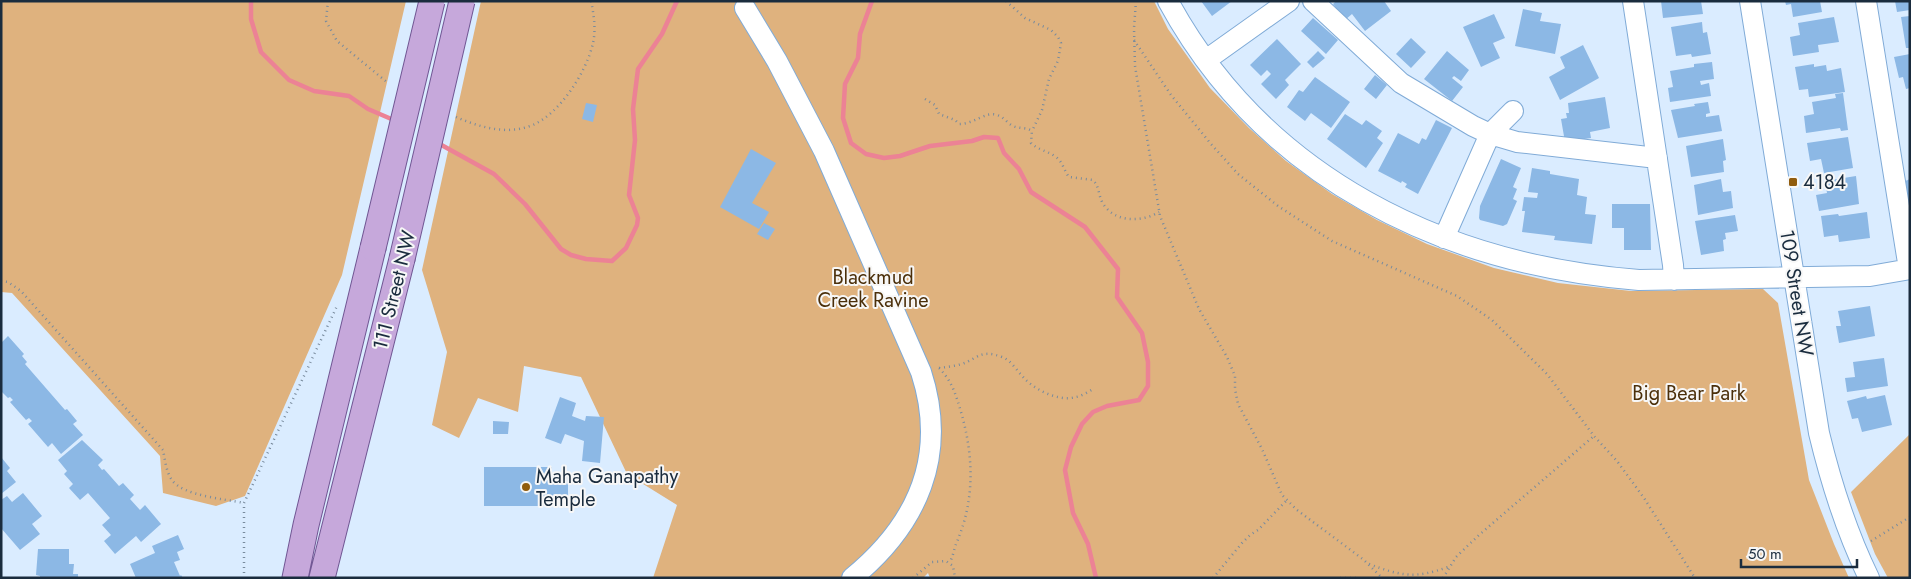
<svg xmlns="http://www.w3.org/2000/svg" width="1911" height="579" font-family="Jost,sans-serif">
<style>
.green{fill:#dfb27e}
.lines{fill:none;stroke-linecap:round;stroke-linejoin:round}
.stream{stroke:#ec8295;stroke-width:4.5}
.building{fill:#8cb8e5}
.minor-casing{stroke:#80abd7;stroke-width:22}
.major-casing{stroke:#715794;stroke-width:27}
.path{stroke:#798b9d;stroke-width:2.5;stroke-dasharray:1 4;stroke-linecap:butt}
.minor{stroke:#fff;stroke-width:20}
.major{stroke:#c6a8db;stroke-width:25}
.major-bridge-casing{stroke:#715794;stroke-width:27;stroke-linecap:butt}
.major-bridge{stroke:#c6a8db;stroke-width:25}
.poi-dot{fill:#905c0d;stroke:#f7f7f7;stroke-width:2}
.labels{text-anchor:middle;stroke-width:4;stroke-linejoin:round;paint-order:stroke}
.poi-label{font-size:20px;fill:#1a2c3e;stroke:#f7f7f7;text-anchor:start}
.park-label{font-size:20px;fill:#4b2f0a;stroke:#f7f7f7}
.street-label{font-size:20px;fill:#1a2c3e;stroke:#f7f7f7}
</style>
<rect width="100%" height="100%" fill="#daecff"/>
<path class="green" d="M1 1H406L342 275 245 496 216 506 163 493 160 456 12 293 1 292Z
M481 1H1154L1168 29 1210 88 1249 128 1286 161 1332 194 1377 220 1427 244 1494 268 1558 283 1631 291 1763 289 1778 303 1809 480 1834 544 1849 578H930L928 573 923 578H653L677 505 627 474 581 377 524 366 518 412 478 398 459 438 432 425 447 352 422 270Z
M1910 434V578H1888L1875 554 1851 492Z"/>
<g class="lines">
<path class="stream" d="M251 1V19L261 52 289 80 314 91 349 96 368 109 396 121
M872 1 860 34 858 58 845 84 843 118 851 143 866 154 884 158 900 156 930 146 972 141 984 137 998 138 1004 153 1019 169 1031 192 1085 227 1118 269 1117 297 1142 333 1148 362V386L1139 400 1107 406 1093 412 1082 424 1071 447 1065 470 1073 513 1088 544 1096 578
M436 142 494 174 525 204 561 249 571 255 586 259 612 261 626 248 637 225 638 218 629 195 635 140 633 109 638 69 662 34 677 1"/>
</g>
<path class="building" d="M1201 1H1232L1212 16Z
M1336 1H1384L1391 11 1365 31 1352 14 1345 20 1333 4Z
M1661 1H1701L1703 14 1663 18Z
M1785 1H1820L1822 12 1793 17 1791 4 1786 5Z
M1895 1H1910V10L1897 12Z
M1523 9 1542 13 1540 21 1561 24 1555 54 1515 46Z
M1494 14 1505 38 1493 43 1500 58 1481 67 1463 27Z
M1910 16V48H1906L1901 17Z
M1834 17 1839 42 1818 45 1819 52 1793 56 1790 37 1800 35 1798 23Z
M1313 18 1338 40 1326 54 1301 31Z
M1702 22 1703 33 1707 32 1711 54 1692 57 1691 54 1676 56 1671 27Z
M1411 38 1426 52 1411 68 1396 54Z
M1277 39 1301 64 1285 80 1289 85 1276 99 1261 84 1271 74 1267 70 1261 76 1250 65Z
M1583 45 1599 78 1560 100 1549 77 1565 68 1560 57Z
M1318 51 1325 58 1313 68 1307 62Z
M1447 51 1469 70 1461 81 1454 76 1452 78 1463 87 1452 101 1424 79Z
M1910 54V88L1906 89 1903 77 1899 78 1894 57Z
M1712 62 1714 79 1700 81 1701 85 1709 83 1711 96 1670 102 1668 88 1673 87 1670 71 1694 67V64Z
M1814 64V67L1826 65 1827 71 1841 68 1845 92 1809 97 1808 89 1799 90 1795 67Z
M1375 75 1387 85 1376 99 1364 89Z
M1315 77 1350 102 1331 128 1311 113 1305 121 1287 107 1299 90 1303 92Z
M1843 93 1848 130 1841 131 1840 128 1806 133 1804 116 1814 114 1812 102 1836 98 1835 94Z
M1605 97 1610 128 1590 132 1591 138 1565 142 1561 119 1567 118 1566 113H1569L1568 103Z
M1708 102 1710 113 1706 114V117L1719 115 1722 131 1678 138 1671 110 1695 106 1694 104Z
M586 103 597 105 593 122 582 119Z
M1345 114 1362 125 1366 120 1382 131 1377 138 1383 143 1366 168 1327 139Z
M1436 120 1452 128 1418 194 1405 187 1407 184 1402 181 1401 183 1378 171 1398 133 1419 144 1422 138 1426 140Z
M1848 137 1853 168 1824 173 1821 159 1810 161 1807 143Z
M1723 139 1726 160 1723 161 1724 172 1691 177 1686 146Z
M751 149 776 163 752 203 769 212 759 229 720 207Z
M1501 159 1521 168 1513 187 1517 189 1513 199 1517 201 1507 224 1503 226 1480 220 1479 218 1480 206Z
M1532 168 1550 171V174L1579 179 1577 195 1587 197 1585 214 1596 215 1592 244 1554 240 1555 236 1522 232 1525 211H1522L1524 197 1537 198 1538 193 1528 192Z
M1856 176 1859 204 1819 211 1816 195 1827 193 1825 181Z
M1721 179 1723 192 1731 191 1733 208 1698 215 1694 185Z
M1910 179V209L1908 210 1898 184Z
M1612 204H1650L1651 250H1624V228H1612Z
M1867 212 1870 238 1839 242 1838 235 1824 237 1821 216 1838 214 1839 216Z
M1735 215 1738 231 1725 233 1726 239 1723 240 1724 251 1701 255 1695 221Z
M764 223 775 229 768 240 757 234Z
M1870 306 1875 336 1839 343 1836 326H1841L1838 311Z
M8 336 24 354 22 356 27 362 25 364 65 410 67 409 77 421 73 424 83 435 61 454 52 443 48 447 28 424 32 421 29 418 26 420 10 402 13 400 10 397 8 398 1 391V343Z
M1884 358 1888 386 1847 392 1845 378 1855 377 1853 362Z
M1885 395 1892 425 1862 432 1858 418 1852 419 1847 401 1866 396 1867 399Z
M560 397 576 403 572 416 585 421 586 416 604 417 600 463 582 461 584 441 565 434 561 444 545 438Z
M493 421 509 422 508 434H493Z
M82 440 103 460 98 465 102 470 104 469 119 486 123 483 134 495 130 499 140 510 145 505 161 524 141 542 136 536 115 554 104 541 111 535 102 525 110 518 88 493 80 500 69 488 73 484 64 474 67 471 58 460Z
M1 457 10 468 7 471 16 482 1 494Z
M484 467H552V476L568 475V498L553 499V506H484Z
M23 493 42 516 32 524 40 534 20 550 1 528V500L7 496 12 502Z
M178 535 184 549 177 552 180 560 174 562 180 576 181 575 183 578H136L130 564 155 553 152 546Z
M38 549H69V564H74L73 574H78V578H40V576L36 575Z"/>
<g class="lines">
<defs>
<path id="minor" d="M1168 1C1264 178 1444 265 1639 280L1870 276 1910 269
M1313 1 1401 83 1473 126 1490 134 1517 142 1657 158
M1633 1 1673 265 1674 280
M1750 1 1819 433C1831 483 1846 531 1869 578
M1866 1 1909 269
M745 8 777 61 824 151 921 372C948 455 918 524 852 578
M1206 60 1289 1
M1444 238 1490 134 1513 111"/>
<path id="major" d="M295 578 306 525 373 248
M322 578 402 259"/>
</defs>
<use href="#minor" class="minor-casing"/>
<use href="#major" class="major-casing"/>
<path class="path" d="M328 1 326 21 337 41 388 83
M1006 1 1025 18 1051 30 1058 37 1061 43 1058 61 1049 79 1042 110 1032 131
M1136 1 1134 28 1135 66 1160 216 1199 309 1227 357 1235 376V389L1238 404 1262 449 1282 495 1297 510 1364 560 1382 578
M1134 40 1171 95 1211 144 1238 174 1278 206 1332 241 1457 296 1492 320 1547 374 1594 436 1617 461 1644 498 1695 578
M925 99 935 105 939 114 955 120 959 124C974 124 986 111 997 115 1004 117 1007 123 1013 126 1020 129 1026 127 1032 131L1031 143C1038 150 1048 151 1056 157 1063 162 1064 171 1069 177L1093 180C1100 187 1098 197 1104 205 1116 223 1143 222 1159 212
M456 117C479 127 506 135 530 126 559 116 587 71 593 43 596 30 594 15 591 1
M1 281 8 282 21 291 163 450C165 459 166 472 172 480 183 496 225 499 244 503
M939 368C952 381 956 395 961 412 974 457 975 501 956 544 954 550 953 556 950 562
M939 368C947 367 955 366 962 364 978 358 981 349 1002 357 1011 360 1017 371 1024 378 1035 390 1059 402 1076 397 1082 396 1088 392 1093 389
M1871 541 1910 517
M1369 564C1401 576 1415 579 1448 567
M244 578V503L337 306
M913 578 932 562 946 561 953 566 955 578
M1213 578 1242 543 1250 535 1258 530 1287 500
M1340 578H1359
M1443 578 1456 557 1479 535 1594 436"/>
<use href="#minor" class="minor"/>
<use href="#major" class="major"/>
<defs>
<path id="major-bridge" d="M373 248 432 1
M402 259 462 1"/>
</defs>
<use href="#major-bridge" class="major-bridge-casing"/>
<use href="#major-bridge" class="major-bridge"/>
</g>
<g class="poi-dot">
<rect x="1788" y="177" width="10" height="10" rx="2.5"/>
<circle cx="526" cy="487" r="5"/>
</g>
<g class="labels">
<g class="poi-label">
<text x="1803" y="189">4184</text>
<text x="536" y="483">Maha Ganapathy<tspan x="536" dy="23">Temple</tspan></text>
</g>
<g class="park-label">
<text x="873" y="284">Blackmud<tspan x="873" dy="23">Creek Ravine</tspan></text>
<text x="1689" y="400">Big Bear Park</text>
</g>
<g class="street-label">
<text transform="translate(394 290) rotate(-76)" y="7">111 Street NW</text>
<text transform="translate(1797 293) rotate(81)" y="7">109 Street NW</text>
</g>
</g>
<rect width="1911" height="579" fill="none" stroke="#1a2c3e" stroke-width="5"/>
<path d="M1741 559v8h116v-8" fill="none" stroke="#1a2c3e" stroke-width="2.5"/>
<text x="1748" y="559" font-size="15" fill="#1a2c3e" stroke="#f7f7f7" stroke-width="4" paint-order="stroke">50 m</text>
</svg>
